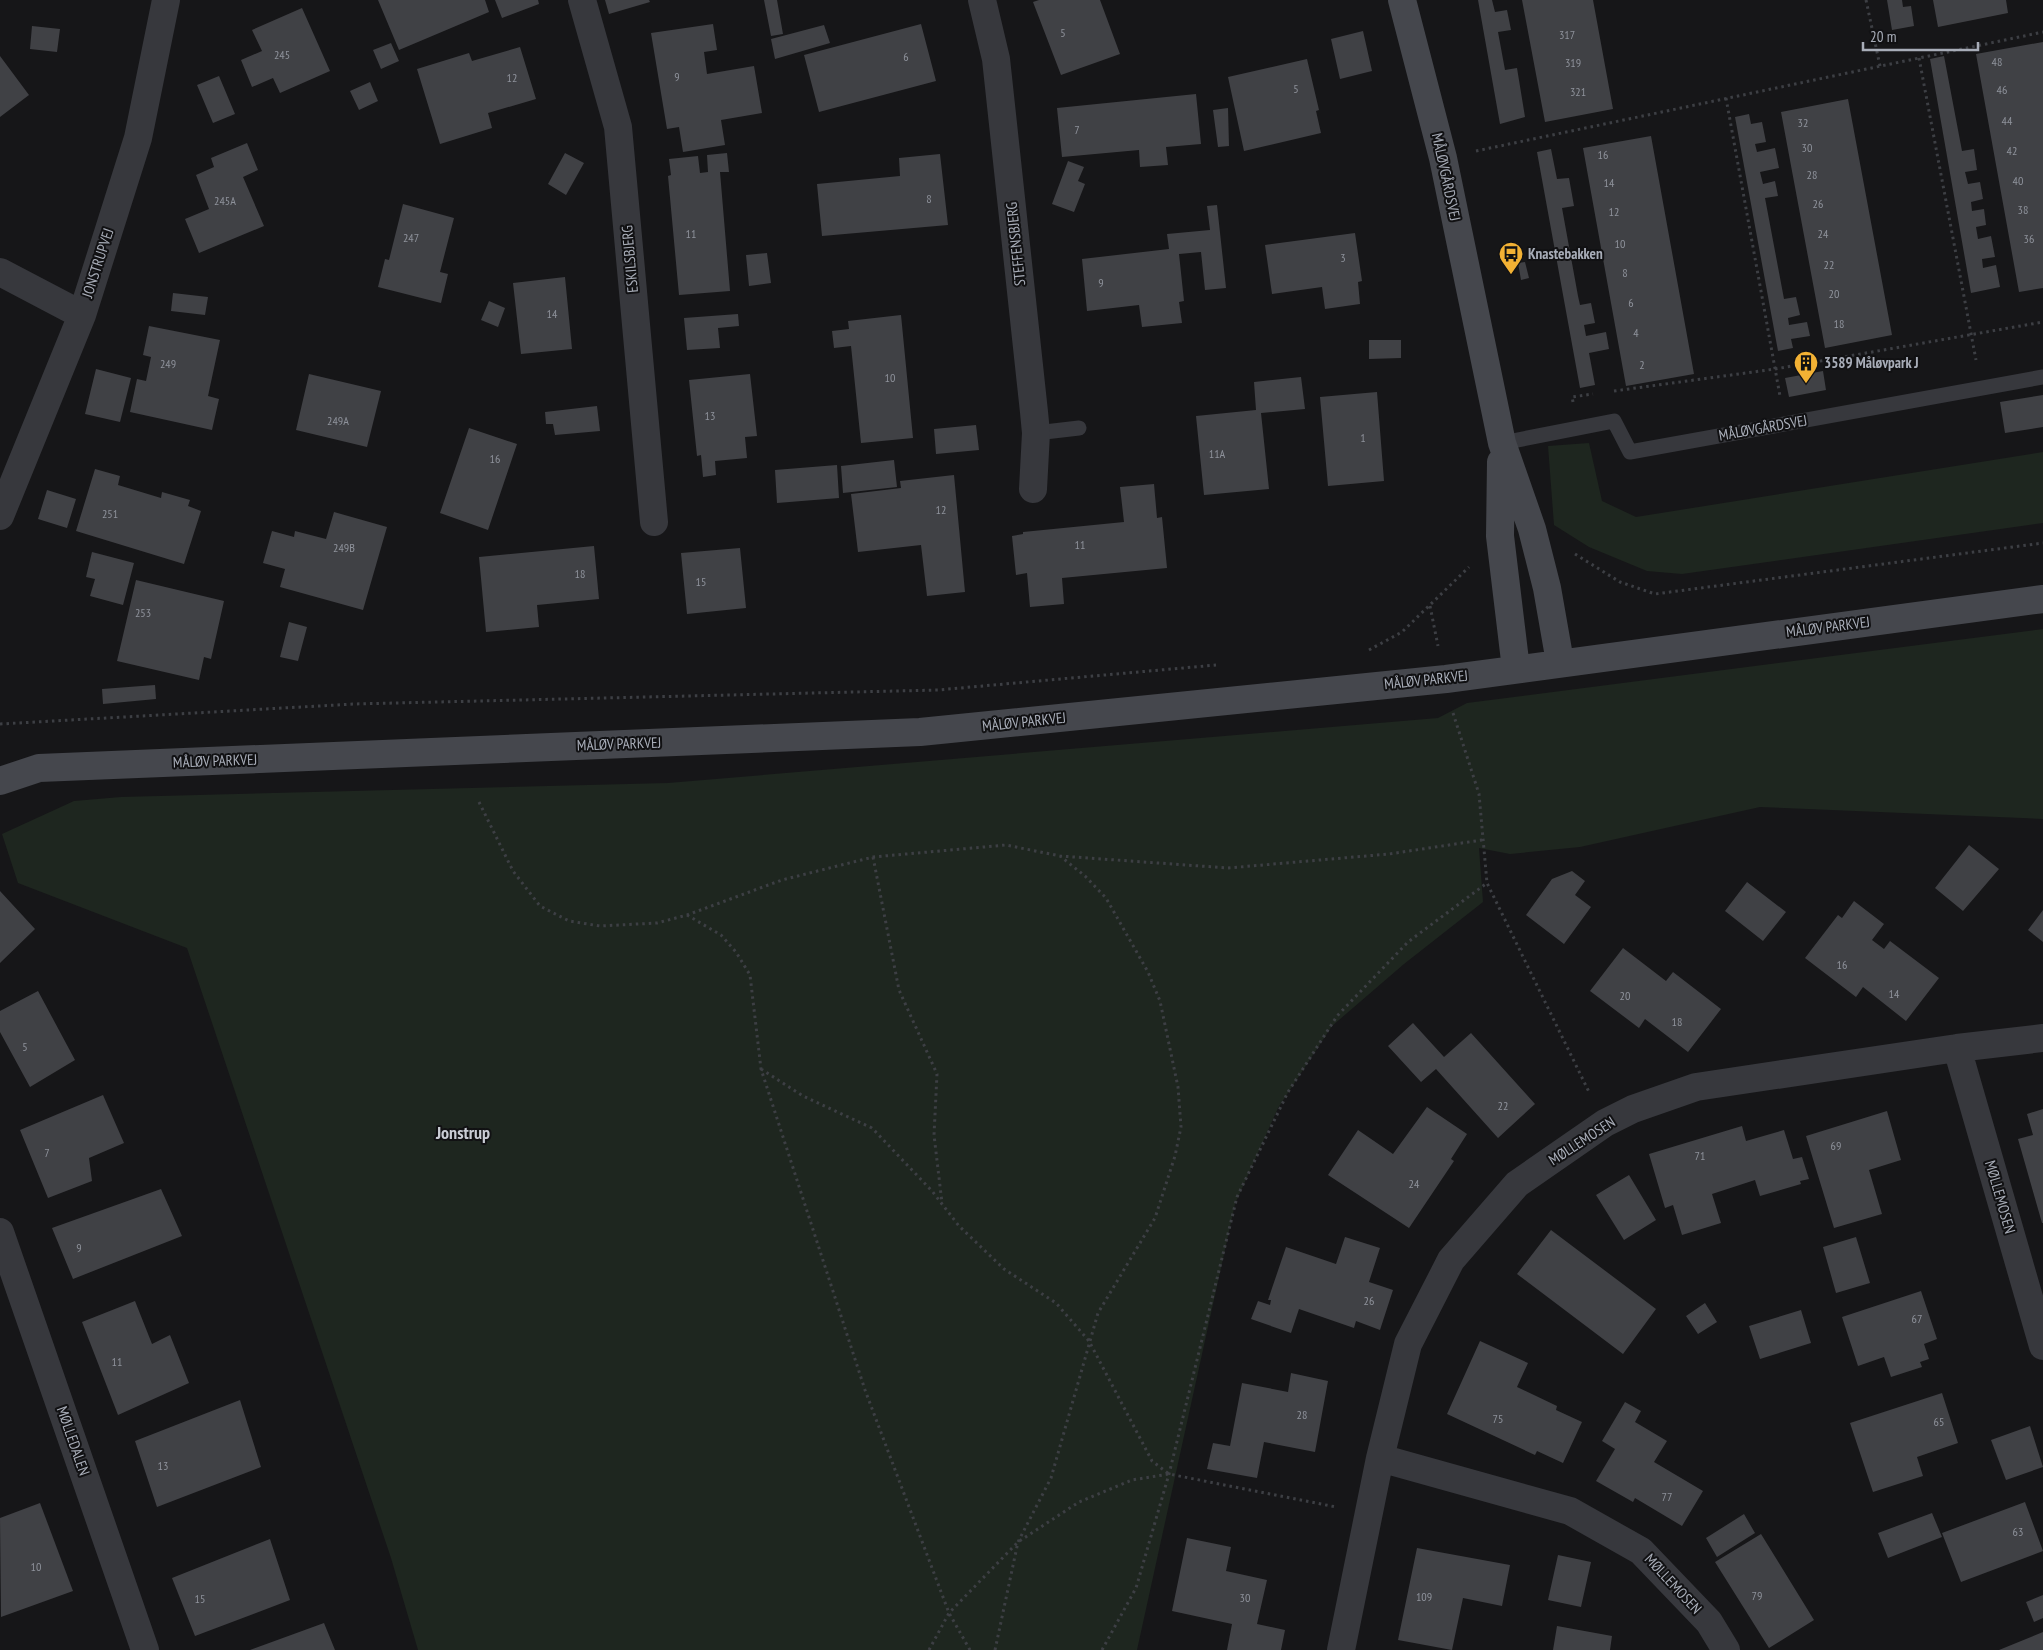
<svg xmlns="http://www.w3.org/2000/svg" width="2043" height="1650" font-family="'PT Sans Narrow',sans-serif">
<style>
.green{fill:#1e261f}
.building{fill:#404145}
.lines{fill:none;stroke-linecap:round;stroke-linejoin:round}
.path{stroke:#3d3f44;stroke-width:3;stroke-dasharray:2.5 4;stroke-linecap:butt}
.lane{stroke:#37383d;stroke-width:15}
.street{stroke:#37383d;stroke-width:28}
.secondary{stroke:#45474d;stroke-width:28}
.labels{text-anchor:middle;stroke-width:4;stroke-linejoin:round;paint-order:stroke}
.number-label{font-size:12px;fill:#8e929b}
.street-label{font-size:15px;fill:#a8adb8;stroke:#111113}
.poi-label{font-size:15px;font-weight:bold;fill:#a8adb8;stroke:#111113;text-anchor:start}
.quarter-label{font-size:18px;font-weight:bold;fill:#c9ccd4;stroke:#111113}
</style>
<rect width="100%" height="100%" fill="#161618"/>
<path class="green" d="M1589 443 1602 501 1636 517 2043 452V523L1682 574 1647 571 1589 547 1554 525 1548 446Z
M2043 629V819L1760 807 1580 847 1510 854 1479 848 1483 902 1404 964 1332 1026 1278 1108 1235 1204 1137 1650H418L391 1558 187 948 18 883 2 834 74 801 121 797 668 783 1438 718 1467 703Z"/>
<path class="building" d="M378 0H485L489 12 399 50Z
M495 0H538L539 4 502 18Z
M605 0H649L650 2 609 14Z
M764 0H777L783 34 771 36Z
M1039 0H1100L1120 54 1061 75 1033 2Z
M1478 0H1492L1495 12 1507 10 1511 30 1498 32 1505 70 1517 68 1525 117 1500 124Z
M1522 0H1593L1613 109 1545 122Z
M1887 0H1902L1903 7 1911 6 1914 26 1892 30Z
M1933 0H2006L2008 13 1938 27Z
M302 8 330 71 280 93 273 78 252 87 241 60 262 51 252 30Z
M713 24 717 50 704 52 707 74 754 66 762 113 721 120 725 145 683 152 679 127 667 129 651 33Z
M921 24 936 81 819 112 804 55Z
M824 25 830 43 775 59 771 39Z
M32 26 60 29 57 52 30 49Z
M1363 31 1372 71 1340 79 1331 39Z
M2043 42V288L2019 292 1976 54Z
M391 43 399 61 381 69 373 50Z
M520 47 536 99 488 113 492 128 440 144 417 69 469 53 472 61Z
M0 56 29 95 0 117Z
M1944 56 1962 151 1974 149 1977 170 1965 172 1968 184 1980 182 1983 199 1971 202 1972 211 1984 209 1986 225 1976 227 1978 239 1991 236 1995 257 1982 259 1983 268 1996 265 2000 287 1971 293 1930 59Z
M1307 59 1319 110 1316 111 1321 133 1244 151 1228 77Z
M219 76 235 114 213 123 197 85Z
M370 82 378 101 359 110 350 91Z
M1196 94 1201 144 1166 147 1168 165 1140 167 1139 150 1062 157 1057 108Z
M1848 99 1892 335 1825 348 1781 112Z
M1228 108 1229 146 1218 147 1213 110Z
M1749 114 1751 124 1762 122 1766 142 1755 144 1757 152 1775 148 1779 168 1760 172 1763 184 1775 181 1778 196 1765 198 1784 299 1796 297 1800 315 1788 318 1789 325 1807 322 1810 336 1791 339 1793 348 1778 351 1735 117Z
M1651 136 1694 374 1626 386 1583 148Z
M247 143 258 170 243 177 264 226 199 253 185 219 209 209 196 175 214 167 211 158Z
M1551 149 1557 179 1569 178 1574 206 1562 208 1578 296 1580 305 1591 303 1595 323 1584 325 1586 336 1606 332 1609 349 1589 353 1595 385 1580 388 1537 152Z
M565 153 584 163 566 195 548 184Z
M727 153 729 172H720L730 291 679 295 668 176 671 175 669 159 698 156 700 173 708 172 707 155Z
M940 154 948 225 822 236 817 184 900 176 899 158Z
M1068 161 1084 167 1078 181 1085 184 1074 212 1052 204Z
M403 204 454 218 440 272 448 274 441 303 378 287 385 259 389 260Z
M1217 205 1226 288 1205 290 1201 252 1179 254 1184 301 1179 302 1182 323 1142 327 1139 305 1087 311 1082 259 1169 249 1167 234 1210 230 1207 206Z
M1355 233 1362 281 1358 282 1360 304 1325 309 1322 287 1272 294 1265 245Z
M767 253 771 283 749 286 746 255Z
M1525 262 1529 278 1521 280 1518 263Z
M565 277 572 349 521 354 513 283Z
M173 293 208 297 205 315 171 311Z
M489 301 505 308 498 327 481 320Z
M738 314 739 326 718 328 720 348 687 350 684 318Z
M901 315 913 438 861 443 851 346 834 348 832 331 849 329 848 321Z
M149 326 220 340 208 396 219 399 212 430 130 412 137 379 146 381 151 357 143 355Z
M1369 340H1401V358L1369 359Z
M96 369 131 378 120 422 85 414Z
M1823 371 1826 390 1789 397 1785 378Z
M309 374 381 391 367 447 296 430Z
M750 374 757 436 745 437 747 458 715 461 716 475 703 477 701 455 697 456 689 380Z
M1301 377 1305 409 1261 413 1269 489 1204 495 1196 416 1256 410 1254 382Z
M1377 392 1384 481 1328 486 1320 397Z
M2043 395V427L2005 433 2000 402Z
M597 406 600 431 555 435 553 424H546L545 412Z
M976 425 979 450 936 454 934 429Z
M469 428 517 444 488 530 440 513Z
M894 460 897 487 843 493 841 466Z
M837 465 839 498 777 503 775 470Z
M95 469 120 476 118 485 161 498 162 492 190 500 188 506 201 511 184 564 76 531Z
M954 475 965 592 927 596 921 545 858 552 851 494 901 488 900 481Z
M1154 484 1157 518 1162 517 1167 568 1062 578 1064 604 1030 607 1027 573 1016 575 1012 536 1023 534V532L1124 522 1120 487Z
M47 490 76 499 67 528 38 519Z
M334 512 387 527 363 610 280 587 285 569 263 563 272 531 294 537 295 531 326 539Z
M594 546 599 599 537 605 539 627 486 632 479 557Z
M740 548 746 608 687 614 681 553Z
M92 552 134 563 123 605 90 596 95 579 86 577Z
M136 580 224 601 211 659 204 657 199 680 117 661Z
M289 622 307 627 298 661 280 657Z
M155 685 156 699 103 704 102 689Z
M1969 845 1999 869 1963 911 1935 888Z
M1572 871 1585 881 1575 895 1591 907 1564 944 1526 915 1552 879Z
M1747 882 1786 912 1763 941 1725 911Z
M0 891 35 929 0 963Z
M1854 901 1884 924 1872 940 1884 949 1890 941 1939 978 1906 1021 1863 987 1856 997 1805 958 1838 915 1842 918Z
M2043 910V942L2028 930Z
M1623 948 1666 981 1673 972 1721 1009 1688 1052 1645 1019 1639 1028 1590 991Z
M38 991 75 1060 30 1087 0 1032V1011Z
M1413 1023 1444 1057 1471 1033 1535 1104 1498 1138 1436 1069 1421 1082 1388 1046Z
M103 1095 124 1143 89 1158 92 1181 48 1198 20 1130Z
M1427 1107 1467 1134 1451 1159 1454 1161 1409 1228 1328 1175 1358 1130 1393 1154Z
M2043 1109V1223H2042L2018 1139 2033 1135 2027 1114Z
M1887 1111 1901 1160 1869 1170 1882 1214 1834 1228 1806 1136Z
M1742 1126 1746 1141 1784 1130 1793 1159 1802 1157 1809 1179 1800 1181 1801 1184 1760 1196 1755 1180 1712 1194 1721 1223 1682 1235 1673 1205 1665 1208 1649 1154Z
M1629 1175 1656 1220 1624 1240 1596 1195Z
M161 1189 182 1236 73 1279 52 1228Z
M1551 1230 1656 1309 1623 1354 1517 1274Z
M1345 1237 1380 1248 1369 1282 1393 1290 1380 1330 1356 1321 1354 1328 1299 1309 1291 1333 1251 1319 1258 1301 1270 1305 1271 1300H1268L1286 1247 1336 1264Z
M1856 1237 1870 1283 1836 1293 1823 1247Z
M1921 1291 1937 1339 1924 1344 1929 1359 1920 1362 1922 1367 1891 1377 1884 1357 1858 1366 1842 1317Z
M135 1301 152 1344 170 1335 189 1383 118 1415 82 1322Z
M1705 1303 1717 1322 1698 1334 1686 1316Z
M1801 1310 1811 1343 1760 1359 1749 1326Z
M1480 1341 1528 1363 1517 1387 1557 1406 1556 1410 1582 1422 1563 1463 1537 1451 1535 1455 1447 1414Z
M1291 1373 1328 1381 1315 1452 1264 1442 1257 1478 1207 1469 1213 1443 1230 1446 1242 1383 1288 1392Z
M1942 1393 1958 1443 1917 1457 1923 1476 1873 1492 1850 1423Z
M240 1400 261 1467 157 1507 135 1441Z
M1625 1402 1641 1411 1635 1422 1667 1441 1654 1462 1703 1491 1682 1526 1635 1498 1633 1502 1596 1481 1615 1449 1602 1441Z
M2030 1426 2043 1467 2006 1480 1991 1440Z
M2025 1502 2043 1551 1961 1582 1942 1533Z
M40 1503 73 1591 1 1617 0 1518Z
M1932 1513 1942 1537 1888 1558 1878 1533Z
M1744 1514 1755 1533 1717 1557 1706 1538Z
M1761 1534 1814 1620 1769 1648 1715 1562Z
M1187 1538 1231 1547 1226 1571 1267 1580 1257 1624 1285 1630 1281 1650H1227L1232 1624 1172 1611Z
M270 1539 290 1600 195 1636 172 1578Z
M1417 1548 1510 1565 1502 1606 1463 1598 1452 1650 1398 1640Z
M1558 1555 1591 1562 1581 1607 1548 1600Z
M2043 1595V1618L2034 1622 2026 1602Z
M324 1623 335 1650H250Z
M1557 1626 1612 1636 1610 1650H1553Z
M2043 1632V1650H1999Z"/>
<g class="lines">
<path class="path" d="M1866 0 1880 66
M1919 58 1976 360
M1726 98 1780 396
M1476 151 2043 32
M1614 391 1775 369 2043 322
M1573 402 1572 397 1593 394
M1575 554 1620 582 1655 594 2043 543
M1430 606 1438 646
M1369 650 1402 632 1469 567
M1453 713 1479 794 1487 883 1590 1094
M0 724 354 704 938 690 1216 665
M479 802 513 871 540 906 569 921 600 926 657 923 687 915 782 880 873 857 1006 845 1060 856 1228 868 1389 854 1482 840
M873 857 899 990 937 1074 934 1135 942 1203
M687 915 721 935 736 952 750 975 761 1069 865 1390 949 1613 970 1650
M761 1069 803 1096 872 1128 932 1191 959 1226 1004 1269 1056 1303 1089 1341 1152 1461 1169 1474
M929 1650 949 1613 1018 1542 1079 1502 1132 1480 1169 1474 1336 1507
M995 1650 1018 1542 1051 1478 1098 1313 1155 1218 1175 1156 1181 1127 1178 1087 1160 1001 1148 972 1106 898 1085 876 1060 856
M1102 1650 1136 1588 1169 1474 1237 1197 1288 1092 1337 1016 1408 942 1487 883"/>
<path class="lane" d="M1036 433 1079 428
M1502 443 1614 421 1630 452 2043 377"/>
<path class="street" d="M582 0 618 127 654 522
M982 0 996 59 1034 412 1036 433 1033 489
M0 272 82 315
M0 516 82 315 138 138 166 0
M1957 1048 2043 1346
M0 1232 145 1650
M1380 1458 1570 1511 1641 1551 1709 1622 1726 1650
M1341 1650 1380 1458 1408 1344 1451 1260 1517 1184 1605 1123 1633 1109 1696 1087 1957 1048 2043 1038"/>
<path class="secondary" d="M1402 0 1443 158 1502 443 1532 529 1547 588 1560 662
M1501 462 1500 536 1516 669
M0 781 39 768 920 732 1446 679 2043 599"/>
</g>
<defs>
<symbol id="bus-pin" viewBox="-11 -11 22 30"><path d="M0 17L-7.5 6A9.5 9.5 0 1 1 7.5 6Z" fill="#f2b134" stroke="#111113"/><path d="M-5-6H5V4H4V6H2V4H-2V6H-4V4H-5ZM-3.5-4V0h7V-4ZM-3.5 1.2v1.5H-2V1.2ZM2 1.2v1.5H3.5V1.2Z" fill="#111"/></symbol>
<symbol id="building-pin" viewBox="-11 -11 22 30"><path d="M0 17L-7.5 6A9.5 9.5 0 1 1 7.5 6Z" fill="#f2b134" stroke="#111113"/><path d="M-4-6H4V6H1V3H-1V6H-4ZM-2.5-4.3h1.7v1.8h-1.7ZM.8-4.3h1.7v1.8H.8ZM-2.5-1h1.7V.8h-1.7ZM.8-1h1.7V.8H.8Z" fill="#111"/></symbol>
</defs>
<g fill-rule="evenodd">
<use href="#bus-pin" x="1497" y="240" width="28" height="38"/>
<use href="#building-pin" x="1792" y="349" width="28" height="38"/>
</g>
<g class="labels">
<g class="number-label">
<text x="1063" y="37">5</text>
<text x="1567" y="39">317</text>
<text x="282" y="59">245</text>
<text x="906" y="61">6</text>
<text x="1997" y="66">48</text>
<text x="1573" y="67">319</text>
<text x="677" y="81">9</text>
<text x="512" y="82">12</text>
<text x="1296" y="93">5</text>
<text x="2002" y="94">46</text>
<text x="1578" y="96">321</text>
<text x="2007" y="125">44</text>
<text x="1803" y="127">32</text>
<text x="1077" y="134">7</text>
<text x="1807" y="152">30</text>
<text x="2012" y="155">42</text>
<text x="1603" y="159">16</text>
<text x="1812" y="179">28</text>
<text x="2018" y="185">40</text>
<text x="1609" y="187">14</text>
<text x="929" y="203">8</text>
<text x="225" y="205">245A</text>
<text x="1818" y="208">26</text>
<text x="2023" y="214">38</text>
<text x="1614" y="216">12</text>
<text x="691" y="238">11</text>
<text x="1823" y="238">24</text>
<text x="411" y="242">247</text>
<text x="2029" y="243">36</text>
<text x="1620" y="248">10</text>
<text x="1343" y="262">3</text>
<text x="1829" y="269">22</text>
<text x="1625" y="277">8</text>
<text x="1101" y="287">9</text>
<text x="1834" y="298">20</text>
<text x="1631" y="307">6</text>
<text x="552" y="318">14</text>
<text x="1839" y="328">18</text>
<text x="1636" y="337">4</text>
<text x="168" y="368">249</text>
<text x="1642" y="369">2</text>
<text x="890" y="382">10</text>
<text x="710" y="420">13</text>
<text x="338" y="425">249A</text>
<text x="1363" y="442">1</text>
<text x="1217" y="458">11A</text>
<text x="495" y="463">16</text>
<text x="941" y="514">12</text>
<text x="110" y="518">251</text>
<text x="1080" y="549">11</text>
<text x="344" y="552">249B</text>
<text x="580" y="578">18</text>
<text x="701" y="586">15</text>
<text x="143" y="617">253</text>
<text x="1842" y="969">16</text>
<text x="1894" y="998">14</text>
<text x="1625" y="1000">20</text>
<text x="1677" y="1026">18</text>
<text x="25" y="1051">5</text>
<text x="1503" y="1110">22</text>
<text x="1836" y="1150">69</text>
<text x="47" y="1157">7</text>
<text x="1700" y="1160">71</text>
<text x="1414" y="1188">24</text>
<text x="79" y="1252">9</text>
<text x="1369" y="1305">26</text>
<text x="1917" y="1323">67</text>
<text x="117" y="1366">11</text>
<text x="1302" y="1419">28</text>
<text x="1498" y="1423">75</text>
<text x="1939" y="1426">65</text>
<text x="163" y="1470">13</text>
<text x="1667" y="1501">77</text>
<text x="2018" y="1536">63</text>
<text x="36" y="1571">10</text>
<text x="1757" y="1600">79</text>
<text x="1424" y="1601">109</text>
<text x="1245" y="1602">30</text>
<text x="200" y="1603">15</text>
</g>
<g class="street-label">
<text transform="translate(1446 177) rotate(78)" y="5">MÅLØVGÅRDSVEJ</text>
<text transform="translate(1016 244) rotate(-96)" y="5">STEFFENSBJERG</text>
<text transform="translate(630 259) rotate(-95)" y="5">ESKILSBJERG</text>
<text transform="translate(98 263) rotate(-72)" y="5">JONSTRUPVEJ</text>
<text transform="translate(1763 428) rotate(-10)" y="5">MÅLØVGÅRDSVEJ</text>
<text transform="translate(1828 627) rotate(-7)" y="5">MÅLØV PARKVEJ</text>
<text transform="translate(1426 680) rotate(-6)" y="5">MÅLØV PARKVEJ</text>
<text transform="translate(1024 722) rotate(-6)" y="5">MÅLØV PARKVEJ</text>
<text transform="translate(619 744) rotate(-2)" y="5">MÅLØV PARKVEJ</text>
<text transform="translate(215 761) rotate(-2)" y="5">MÅLØV PARKVEJ</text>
<text transform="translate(1582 1141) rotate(-33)" y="5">MØLLEMOSEN</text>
<text transform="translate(2000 1197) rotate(74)" y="5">MØLLEMOSEN</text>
<text transform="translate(73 1441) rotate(71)" y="5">MØLLEDALEN</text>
<text transform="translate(1673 1584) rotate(47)" y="5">MØLLEMOSEN</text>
</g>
<g class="poi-label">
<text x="1528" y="259">Knastebakken</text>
<text x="1824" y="368">3589 Måløvpark J</text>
</g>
<g class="quarter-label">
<text x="463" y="1139">Jonstrup</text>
</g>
</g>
<path d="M1863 42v8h115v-8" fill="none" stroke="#a8adb8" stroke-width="2.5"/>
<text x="1870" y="42" font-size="15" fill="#a8adb8" stroke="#111113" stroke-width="4" paint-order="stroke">20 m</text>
</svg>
